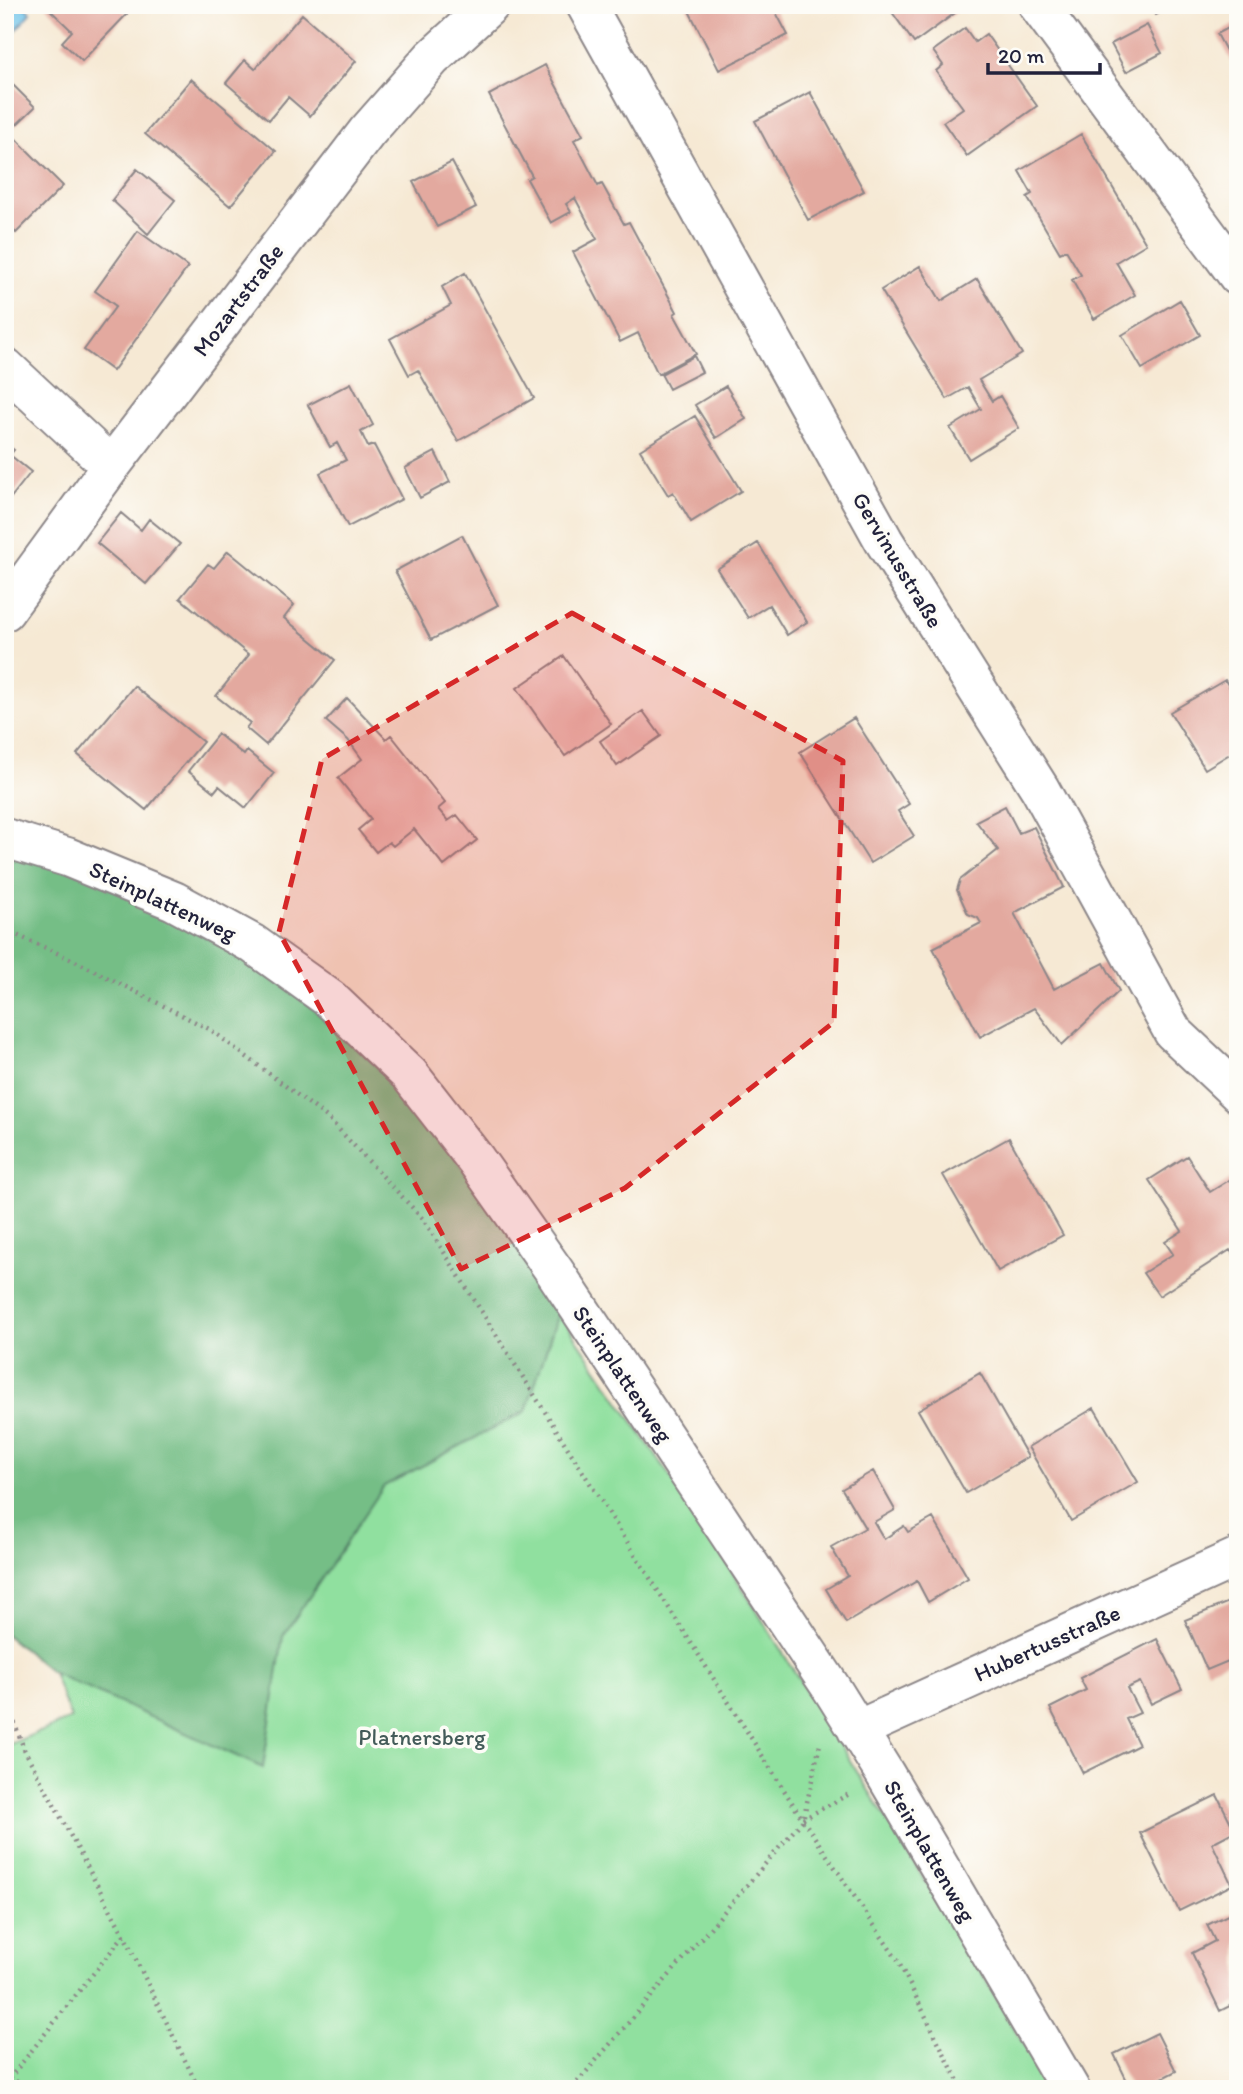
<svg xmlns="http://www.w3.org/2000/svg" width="1243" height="2094" font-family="Itim,sans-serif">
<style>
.green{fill:#90e09f;stroke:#59816d;stroke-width:2}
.forest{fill:#74be86;stroke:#4b7060;stroke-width:2}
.water{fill:#6dc3ea;stroke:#487292;stroke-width:2}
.building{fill:#e3a99f}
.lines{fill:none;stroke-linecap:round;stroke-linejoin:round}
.minor-casing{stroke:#8c8688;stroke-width:42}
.path{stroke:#8c8688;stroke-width:4.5;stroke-dasharray:2 5;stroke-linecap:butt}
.minor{stroke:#fff;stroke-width:38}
.marked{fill:#d62828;fill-opacity:0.2;stroke:#d62828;stroke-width:5;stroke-dasharray:14 9;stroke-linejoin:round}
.labels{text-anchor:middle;stroke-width:7;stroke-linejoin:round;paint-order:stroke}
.street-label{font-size:23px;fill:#22223b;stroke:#fdfcf7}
.park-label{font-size:23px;fill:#435b59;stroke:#fdfcf7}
</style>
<rect width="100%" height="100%" fill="#fdfcf7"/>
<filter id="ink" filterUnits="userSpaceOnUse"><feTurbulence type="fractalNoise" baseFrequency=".0143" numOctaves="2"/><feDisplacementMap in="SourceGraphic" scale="14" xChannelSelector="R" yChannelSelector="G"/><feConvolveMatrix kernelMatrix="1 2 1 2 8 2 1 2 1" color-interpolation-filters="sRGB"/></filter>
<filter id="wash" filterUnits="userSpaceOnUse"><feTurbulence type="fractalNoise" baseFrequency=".00686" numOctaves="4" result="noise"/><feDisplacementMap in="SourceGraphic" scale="28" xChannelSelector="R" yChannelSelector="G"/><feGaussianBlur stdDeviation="1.57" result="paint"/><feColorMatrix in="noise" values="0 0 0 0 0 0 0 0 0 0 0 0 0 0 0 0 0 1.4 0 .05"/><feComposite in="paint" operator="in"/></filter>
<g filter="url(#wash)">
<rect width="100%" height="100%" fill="#f6e9d4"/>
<path class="green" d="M416 1102 703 1525 975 1961 1050 2089H5V1746L71 1719 53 1673 5 1634Z"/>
<path class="forest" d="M5 851 88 874 277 975 416 1102 561 1305 526 1411 384 1486 283 1636 263 1768 53 1673 5 1634Z"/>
<path class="water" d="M5 5H23L31 13 16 30 5 20Z"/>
<g id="blocks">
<path class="building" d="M45 5H118L127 14 82 61 62 42 72 31Z
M686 5H772L788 35 719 70Z
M887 5H966L914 43Z
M1150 5H1175L1156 15Z
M302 14 356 61 310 116 288 97 269 120 226 83 245 60 255 69Z
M1238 23V73L1217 34Z
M1147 25 1162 53 1126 72 1111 44Z
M965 28 975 42 986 34 1037 106 967 156 943 122 963 108 936 71 943 65 933 51Z
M545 65 583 135 574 140 598 186 602 184 624 224 629 222 677 312 674 314 696 354 658 374 638 333 620 342 573 252 597 239 575 198 566 204 571 212 551 223 527 179 532 176 489 95Z
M5 77 35 107 13 128 5 120Z
M191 79 276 151 230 206 145 134Z
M810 92 864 191 808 220 755 121Z
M5 128 63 186 16 233 5 222Z
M1081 134 1146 244 1116 262 1135 295 1094 319 1072 280 1081 275 1066 250 1060 253 1027 197 1032 194 1019 171Z
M452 162 476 207 437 227 413 182Z
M137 169 175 200 148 234 112 200Z
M138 231 188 267 113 371 84 350 116 306 95 291Z
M920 266 941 301 977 279 1022 354 979 380 992 401 1000 396 1019 428 969 459 950 428 981 409 968 387 947 399 881 290Z
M465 273 534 398 458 441 418 370 409 375 390 339 451 305 442 287Z
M1180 300 1200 335 1142 369 1122 335Z
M694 356 702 372 669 389 661 374Z
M351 383 373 425 361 432 368 447 374 445 402 499 348 527 320 473 346 460 337 443 330 447 308 405Z
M726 386 746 419 716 438 695 405Z
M695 416 741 491 691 522 673 492 668 495 640 450Z
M5 443 14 450 10 455 31 472 5 505Z
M435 452 450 482 420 498 405 468Z
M121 513 141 530 149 519 180 544 146 584 97 543Z
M462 535 498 605 431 640 395 571Z
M758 543 807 622 787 635 769 605 748 618 717 569Z
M228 551 294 605 284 618 335 660 266 745 246 728 250 723 216 696 249 655 180 598 208 564 214 568Z
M564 656 611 724 565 756 517 688Z
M1225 680 1238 701V749L1205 769 1170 712Z
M134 686 203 742 146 810 77 754Z
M347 698 386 739 391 735 445 803 438 809 448 821 457 815 477 840 444 866 414 829 393 846 389 842 376 852 358 830 371 819 338 778 362 759 348 740 326 721Z
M643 711 661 736 617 766 600 741Z
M854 718 909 804 898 811 914 836 870 863 800 752Z
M218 734 244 755 247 751 274 773 246 808 219 786 214 792 188 771Z
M1005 806 1019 833 1034 827 1064 887 1014 913 1054 989 1104 963 1119 991 1062 1045 1034 1008 980 1037 933 948 981 923 978 918 968 914 957 890 960 880 998 850 976 821Z
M1009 1138 1063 1235 998 1271 943 1175Z
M1187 1156 1210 1192 1234 1177 1238 1183V1261L1230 1250 1159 1296 1143 1273 1173 1254 1165 1242 1182 1231 1149 1180Z
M980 1373 1028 1457 966 1493 918 1410Z
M1094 1408 1138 1482 1071 1521 1028 1447Z
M873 1471 895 1510 874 1522 884 1539 904 1526 908 1532 933 1518 968 1578 928 1602 917 1581 846 1623 826 1589 848 1576 831 1547 865 1528 842 1489Z
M1236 1599 1238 1603V1657L1207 1670 1185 1620Z
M1157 1639 1182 1689 1151 1704 1140 1682 1127 1688 1140 1713 1126 1719 1139 1745 1083 1773 1050 1708 1086 1690 1080 1678Z
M1217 1795 1235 1831 1212 1843 1232 1885 1179 1911 1140 1833Z
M1238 1910V2002L1220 2011 1192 1953 1215 1941 1207 1925Z
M1157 2033 1176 2071 1141 2089H1131L1114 2054Z"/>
</g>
</g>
<g filter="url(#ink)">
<use href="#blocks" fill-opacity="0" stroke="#8c8688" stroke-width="2"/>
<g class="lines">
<defs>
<path id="minor" d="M586 5 884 541 1040 789 1173 1032 1238 1093
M1038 5 1238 276
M5 367 111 466
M5 611 111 466 367 132 432 58 490 5
M5 838 67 857 174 901 253 944 330 999 409 1074 476 1160 555 1272 832 1689 885 1774 1070 2089
M857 1730 1238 1557"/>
</defs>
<use href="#minor" class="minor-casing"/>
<path class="path" d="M5 930 75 961 211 1030 328 1118 423 1219 803 1820 898 1961 962 2089
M5 1696 24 1749 124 1935 199 2089
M803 1819 851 1793
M9 2081 102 2089
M5 2084 124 1935
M565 2089 580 2079 803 1820 820 1744"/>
<use href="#minor" class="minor"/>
</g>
</g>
<path class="marked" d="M572 613 843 761 834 1022 625 1188 461 1269 279 932 322 759Z"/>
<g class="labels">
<g class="street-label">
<text transform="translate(238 300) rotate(-53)" y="8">Mozartstraße</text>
<text transform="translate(898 560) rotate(59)" y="8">Gervinusstraße</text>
<text transform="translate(163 901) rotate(25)" y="8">Steinplattenweg</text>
<text transform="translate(623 1374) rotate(56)" y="8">Steinplattenweg</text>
<text transform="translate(1047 1643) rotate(-24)" y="8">Hubertusstraße</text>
<text transform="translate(930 1851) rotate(60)" y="8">Steinplattenweg</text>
</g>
<g class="park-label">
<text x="422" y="1745">Platnersberg</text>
</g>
</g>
<rect width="1243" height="2094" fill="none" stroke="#fdfcf7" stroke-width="28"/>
<path d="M988 63v10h112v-10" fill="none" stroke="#22223b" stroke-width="3.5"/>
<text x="998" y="63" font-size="21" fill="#22223b" stroke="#fdfcf7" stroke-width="5" paint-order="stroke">20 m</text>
</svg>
